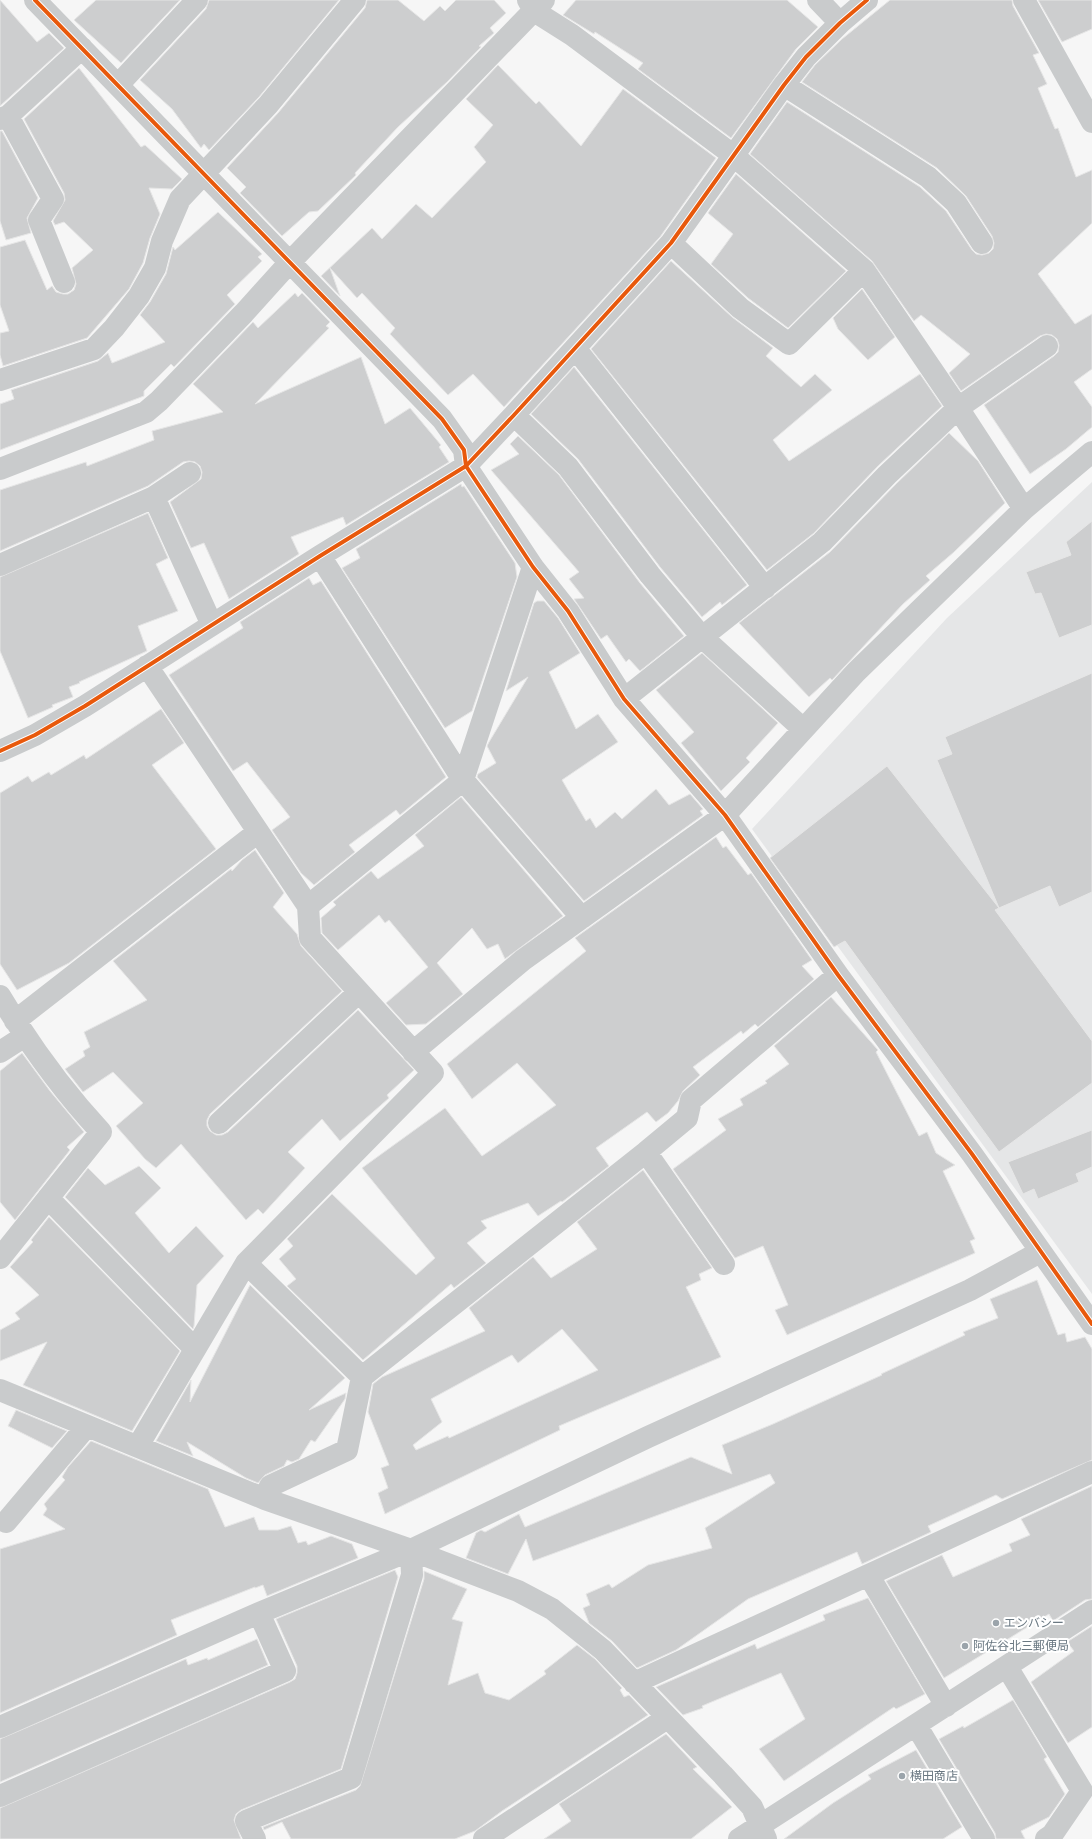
<svg xmlns="http://www.w3.org/2000/svg" width="1092" height="1839" font-family="'Work Sans','Noto Sans JP',sans-serif">
<style>
.built{fill:#e5e6e7}
.building{fill:#cdcecf;stroke:#e6e6e6;fill-rule:evenodd}
.lines{fill:none;stroke-linecap:round;stroke-linejoin:round}
.minor{stroke:#c9cbcc;stroke-width:22}
.cycleway-casing{stroke:#fff;stroke-width:6}
.cycleway{stroke:#e8590c;stroke-width:4}
.poi-dot{fill:#9ba4ab;stroke:#fff;stroke-width:1.5}
.labels{text-anchor:middle;stroke-width:4;stroke-linejoin:round;paint-order:stroke}
.poi-label{font-size:12px;fill:#6a7882;stroke:#fff;text-anchor:start}
</style>
<rect width="100%" height="100%" fill="#f6f6f6"/>
<path class="built" d="M1092 482V1294L752 829 947 618Z"/>
<path class="building" d="M0 0 37 42 49 33 64 48 0 106Z
M96 0H180L121 63 74 20Z
M209 0H339L259 97 209 150 204 144 201 148 172 109 140 80 206 9Z
M367 0H398L424 21 440 6 445 11 456 0H494L506 13 490 28 494 33 479 46 481 47 447 82 398 127 355 173 356 175 318 211 309 212 282 236 240 193 246 187 227 168 278 113 365 8Z
M576 0H787L818 27 796 49 731 138 638 69 643 63 595 32 594 34 563 15Z
M890 0H1012L1013 6 1039 53 1033 55 1047 84 1038 88 1055 129 1058 128 1076 177 1092 170V223L1038 274 1075 324 1092 314V369L1074 382 1092 407V427L1066 449 1030 474 984 405 1054 356 1058 352 1059 345 1057 339 1052 335 1046 334 1040 336 961 391 949 373 970 354 921 315 914 321 872 261 750 154 787 102 920 187 946 211 972 250 976 254 982 255 989 253 993 249 994 243 992 236 966 196 937 168 802 82 815 65 842 39Z
M1038 0H1092V29L1062 42Z
M498 65 536 104 539 101 581 146 623 89 716 158 660 237 504 407 473 374 448 395 390 334 395 328 362 293 357 298 330 268 340 296 321 276 372 228 382 239 416 204 432 218 486 162 474 147 493 125 466 99Z
M79 68 141 147 145 145 182 179 172 189 149 188 160 214 150 238 143 263 129 289 87 338 3 366 0 355V333L9 331 0 305V247L25 240 47 290 52 286 56 292 63 294H68L74 290 76 284 72 268 93 250 64 222 55 225 53 221 65 200 64 193 24 119Z
M0 131H2L38 198 27 218 31 233 6 240 0 221Z
M736 174 846 271 788 328 748 298 711 264 733 234 708 213Z
M218 212 262 254 258 257 262 261 227 295 235 304 174 367 171 364 144 391V396L0 450V404L14 399 11 390 98 361 108 353 112 363 165 342 140 315 150 302 166 274 173 247 175 250Z
M671 261 732 317 773 348 766 356 801 387 815 374 832 390 773 440 789 461 920 374 942 406 878 466 814 533 767 570 591 349Z
M862 289 895 337 868 360 838 329 833 318Z
M295 293 298 297 302 293 330 322 326 326 329 328 255 404 361 357 385 424 410 408 441 445 439 447 449 462 346 525 343 517 291 537 299 554 229 599 204 543 191 548 170 502 201 479 202 472 200 466 195 462 189 461 183 462 148 486 0 551V490L86 462 87 466 154 440 152 431 223 412 193 384 253 322 258 328Z
M574 367 747 585 722 605 720 602 702 617 660 567 578 459 531 414Z
M949 433 978 461 1005 503 954 552 926 576 930 580 903 604 832 680 830 678 809 697 739 623 830 552 896 484Z
M518 436 559 475 640 583 684 636 640 671 629 659 626 662 607 635 601 639 574 599 584 598 569 579 579 572 491 470 519 454 510 444Z
M461 484 462 487 464 486 515 563 517 577 472 711 445 728 342 568 360 558 356 549Z
M148 513 168 558 156 564 178 611 138 626 147 651 79 682 80 683 69 687 73 697 52 705 53 707 28 718 0 651V577Z
M1092 521V625L1059 638 1041 593 1035 594 1026 572 1071 555 1066 542Z
M309 578 313 585 321 581 446 777 400 815 396 810 349 845 355 852 314 885 301 873 272 830 290 817 247 762 233 771 169 675 243 628 240 622Z
M537 601H544L558 618 580 653 549 672 576 729 598 714 618 742 562 780 586 821 590 818 596 828 615 812 622 819 656 789 669 805 690 794 703 809 700 811 703 815 584 901 477 777 478 774 496 763 487 746 489 742 528 677 506 691 534 603Z
M702 653 778 723 746 758 750 762 721 791 681 743 694 732 656 690Z
M1092 673V892L1059 907 1050 886 999 908 937 760 952 754 945 737Z
M161 709 184 743 152 765 216 849 69 963 17 990 0 964V793L28 776 32 782 49 772 51 775 84 755 86 759Z
M887 766 999 908 995 910 1092 1041V1083L999 1152 845 941 834 947 770 858Z
M461 797 563 916 505 959 498 944 487 949 472 928 437 963 463 994 426 1024 406 1025 386 1003 428 967 389 920 385 923 379 915 338 950 322 933 321 918 336 905 333 902 371 871 378 879 424 846 415 835Z
M716 837 723 848 726 846 748 875 751 873 812 960 802 966 814 979 758 1027 755 1024 743 1034 741 1031 693 1067 700 1075 683 1091 678 1101 668 1113 656 1122 647 1112 596 1148 609 1166 562 1202 561 1201 538 1216 528 1203 481 1221 487 1228 467 1243 486 1263 454 1288 451 1284 363 1360 287 1286 296 1279 279 1259 293 1246 287 1239 332 1194 416 1275 435 1258 362 1168 445 1108 482 1156 556 1105 517 1063 472 1099 447 1064 586 951 575 938Z
M255 850 284 893 273 907 297 934 301 946 342 991 210 1114 207 1120V1126L210 1131 216 1135H222L228 1132 358 1010 414 1070 387 1095 389 1098 340 1141 322 1119 288 1152 305 1168 263 1214 258 1209 246 1220 181 1144 156 1168 145 1159 116 1126 143 1103 113 1072 83 1092 65 1069 85 1056 83 1051 90 1047 84 1032 147 1000 113 961 231 869 232 871 242 860Z
M831 997 878 1050 876 1052 919 1136 927 1132 936 1153 955 1165 943 1171 975 1239 970 1241 975 1253 787 1335 775 1310 788 1305 763 1246 735 1258 673 1169 726 1130 718 1119 743 1105 740 1099 767 1083 765 1081 789 1064 774 1046Z
M22 1053 50 1091 84 1132 67 1147 70 1150 15 1220 0 1202V1071Z
M1092 1130V1167L1076 1174 1079 1182 1038 1199 1034 1189 1023 1194 1008 1162Z
M139 1166 161 1188 135 1213 169 1253 196 1226 224 1256 197 1285 194 1326 193 1329 65 1197 88 1168 105 1185Z
M643 1170 712 1268 699 1274 701 1280 686 1287 721 1357 559 1426 560 1430 385 1514 378 1493 388 1488 381 1468 389 1465 368 1412 373 1384 382 1377 485 1331 469 1308 533 1257 551 1278 597 1249 577 1222ZM562 1329 598 1370 449 1438 448 1436 416 1450 413 1445 442 1422 431 1399 512 1355 518 1363Z
M49 1217 180 1351 132 1431 23 1385 47 1342 0 1361V1330L20 1319 15 1313 39 1295 10 1267 33 1242 31 1240Z
M1037 1280 1058 1335 1065 1333 1067 1342 1085 1337 1092 1349V1460L1002 1499 996 1495 928 1526 931 1532 862 1564 857 1552 748 1599 676 1650 637 1668 612 1641 589 1623 583 1608 590 1605 586 1594 609 1584 612 1588 648 1565 712 1548 705 1528 775 1483 770 1474 533 1561 526 1539 508 1574 466 1558 476 1533 481 1530 485 1532 519 1514 525 1527 691 1457 732 1474 722 1445 773 1424 882 1375 881 1374 965 1335 963 1332 998 1318 990 1299Z
M250 1285 345 1378 309 1410 346 1393 345 1399 315 1442 311 1440 299 1459 292 1462 287 1460 284 1466 265 1475 258 1483 246 1478 187 1442 193 1456 156 1441 191 1380 190 1402Z
M16 1410 67 1431 52 1448 8 1426Z
M91 1441 208 1489 225 1527 254 1517 259 1530H278L291 1526 298 1543 306 1541 308 1545 331 1536 352 1544 358 1558 267 1596 263 1585 255 1588V1587L171 1620 177 1635 0 1713V1549L65 1529 43 1515 47 1509 44 1504 65 1480 62 1477 68 1467Z
M1092 1486V1599L1085 1600 1053 1621 1049 1614 944 1678 886 1581 942 1555 953 1577 1012 1551 1009 1544 1030 1535 1021 1519Z
M395 1570 398 1577 341 1769 241 1810 236 1814 234 1820 241 1839H0V1808L290 1682 295 1679 297 1673V1666L276 1619Z
M424 1571 467 1589 452 1619 463 1622 448 1685 478 1673 485 1693 509 1700 546 1674 544 1671 577 1645 595 1659 622 1688 620 1690 624 1697 629 1695 648 1715 502 1811 475 1831 455 1839H291L282 1822 264 1830 263 1827 356 1790 360 1786 424 1579Z
M868 1598 925 1694 896 1709 894 1707 784 1781 759 1749 805 1719 781 1673 702 1706 703 1708 683 1715 656 1687 755 1644 757 1649 825 1620 823 1615Z
M1092 1626V1727L1068 1743 1031 1682 1074 1651 1067 1642Z
M257 1639 268 1665 0 1782V1739L186 1659 188 1665 207 1658 208 1660Z
M1013 1700 1047 1757 1044 1759 1065 1794 1049 1817 1021 1831 1025 1839H996L995 1833 939 1739 963 1726 964 1728Z
M666 1734 697 1767 693 1769 732 1807 691 1839H544L571 1821 559 1804Z
M916 1750 962 1827 943 1839H784L833 1803 871 1779 868 1775Z"/>
<g class="lines">
<path class="minor" d="M35 0 442 419 464 450 466 466 533 567 568 611 624 699 725 815 838 975 972 1154 1092 1324
M528 0 534 11 572 35 733 155 864 270 958 408 1024 509
M818 0 840 23
M1024 0 1092 122
M118 85 197 0
M784 85 928 177 956 203 982 243
M8 116 53 199 39 220 64 282
M0 119 8 116 82 48
M671 243 740 308 789 344 864 270
M575 348 765 588
M0 380 94 349 114 328 139 296 155 268 162 241 180 199 268 105 355 0
M514 415 568 467 650 575 702 637 803 729
M0 469 146 412 159 401 244 313 290 262 544 0
M154 497 212 625
M320 556 463 780 582 918
M0 565 154 497 190 473
M624 699 822 542 887 475 958 408 1047 346
M0 751 35 735 85 706 320 556 466 466 514 415 671 243 784 85 806 57 840 23 867 0
M308 906 463 780 533 567
M0 996C29 1044 63 1091 101 1132L0 1258
M15 1021 258 832
M0 1052 25 1036
M413 1052 523 960 725 815 856 672 1024 509 1092 452
M219 1123 359 992
M646 1152 724 1264
M48 1198 195 1349
M246 1263 362 1377 646 1152 687 1118 691 1100 838 975
M0 1390 265 1499 411 1550 518 1591 552 1609 603 1650 723 1775 752 1807 766 1839
M138 1446 246 1263 433 1073 310 938 308 906 147 666
M265 1499 270 1486 347 1450 362 1377
M6 1522 87 1426
M869 1576 946 1706
M1007 1667 1082 1791 1052 1835 1046 1839
M634 1683 1092 1472
M916 1725 984 1839
M0 1727 259 1613 411 1550 648 1437 970 1290 1040 1252
M0 1796 285 1671 259 1613
M255 1839 246 1821 351 1778 412 1575 411 1550
M484 1839 667 1718
M739 1839 1092 1611"/>
<defs>
<path id="cycleway" d="M35 0 442 419 464 450 466 466 533 567 568 611 624 699 725 815 838 975 972 1154 1092 1324
M0 751 35 735 85 706 320 556 466 466 514 415 671 243 784 85 806 57 840 23 867 0"/>
</defs>
<use href="#cycleway" class="cycleway-casing"/>
<use href="#cycleway" class="cycleway"/>
</g>
<g class="poi-dot">
<circle cx="996" cy="1623" r="4"/>
<circle cx="965" cy="1646" r="4"/>
<circle cx="902" cy="1776" r="4"/>
</g>
<g class="labels">
<g class="poi-label">
<text x="1004" y="1627">エンバシー</text>
<text x="973" y="1650">阿佐谷北三郵便局</text>
<text x="910" y="1780">横田商店</text>
</g>
</g>
</svg>
